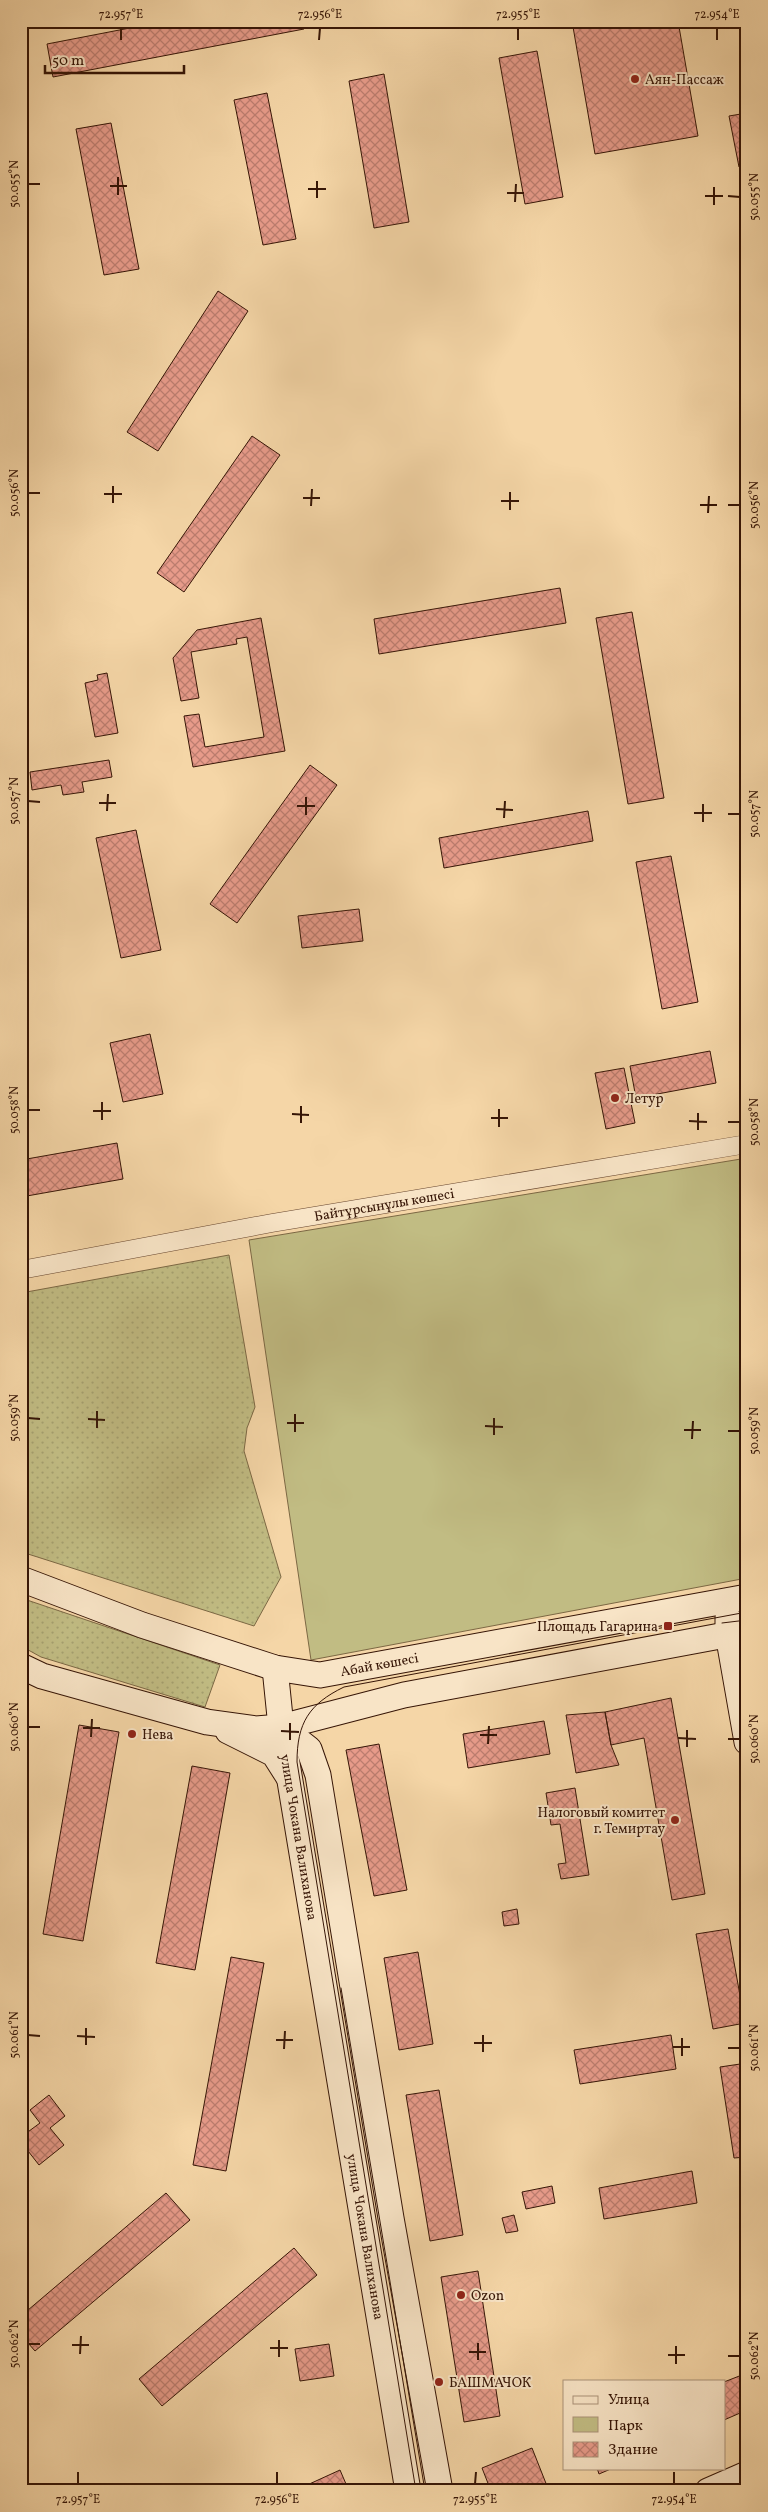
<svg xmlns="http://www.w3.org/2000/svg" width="768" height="2512" font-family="Vollkorn,serif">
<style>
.grass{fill:url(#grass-dots);stroke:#7c6844}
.park{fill:#c1bc83;stroke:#7c6844}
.building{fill:url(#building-cross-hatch);stroke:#361506}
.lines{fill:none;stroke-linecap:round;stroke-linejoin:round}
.street-casing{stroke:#66452e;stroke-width:19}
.secondary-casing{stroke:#361506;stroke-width:27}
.street{stroke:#f8e4c6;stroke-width:18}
.secondary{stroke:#f8e4c6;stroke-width:25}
.tram{stroke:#361506;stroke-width:1}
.ticks{fill:none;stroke:#361506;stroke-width:2}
.poi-dot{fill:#8f2418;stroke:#f8e4c6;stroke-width:2}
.labels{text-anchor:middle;stroke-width:4;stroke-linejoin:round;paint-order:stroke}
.poi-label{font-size:14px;fill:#361506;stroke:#f8e4c6;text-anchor:start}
.street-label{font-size:14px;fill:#361506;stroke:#f8e4c6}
.neatline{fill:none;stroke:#361506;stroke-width:2}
.ticks-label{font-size:12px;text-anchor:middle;fill:#361506}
</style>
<defs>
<pattern id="grass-dots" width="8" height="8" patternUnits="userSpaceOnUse" patternTransform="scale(1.25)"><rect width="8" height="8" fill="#c1bc83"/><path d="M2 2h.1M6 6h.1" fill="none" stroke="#a6a170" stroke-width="1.8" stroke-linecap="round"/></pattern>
<pattern id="building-cross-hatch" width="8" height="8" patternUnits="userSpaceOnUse" patternTransform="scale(1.25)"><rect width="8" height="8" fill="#e79b8a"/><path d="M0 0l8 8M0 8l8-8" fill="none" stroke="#bc7d6f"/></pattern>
</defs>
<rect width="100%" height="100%" fill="#f5d6a7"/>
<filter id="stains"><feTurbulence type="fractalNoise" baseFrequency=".004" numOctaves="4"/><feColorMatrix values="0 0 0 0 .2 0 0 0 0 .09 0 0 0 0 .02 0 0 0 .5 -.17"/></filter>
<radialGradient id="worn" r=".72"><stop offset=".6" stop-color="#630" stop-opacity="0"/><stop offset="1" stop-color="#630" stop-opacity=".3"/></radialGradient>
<path class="grass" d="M229 1255 255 1407 247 1428 244 1451 281 1577 254 1626 28 1554 21 1549V1293Z
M21 1598 220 1665 205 1707 41 1657 21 1646Z"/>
<path class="park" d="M747 1158V1578L311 1660 249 1240Z"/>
<path class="building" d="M166 21H303L304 29 53 77 47 44Z
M572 21H678L698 136 595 154Z
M537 51 563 197 525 204 499 58Z
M384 74 409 222 374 228 349 81Z
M267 93 296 239 263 245 234 100Z
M747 113V165L739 167 729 116Z
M111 123 139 269 104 275 76 129Z
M218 291 248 311 158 451 127 432Z
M252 436 280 455 184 592 157 573Z
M560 588 566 623 379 654 374 619Z
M632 612 664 798 628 804 596 618Z
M261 618 285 751 193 767 184 716 199 714 205 747 264 737 247 637 236 639 237 644 191 652 199 698 181 701 173 658 197 630Z
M107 673 118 733 95 737 85 683 98 680 97 675Z
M109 760 112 777 82 782 84 792 63 795 61 785 32 790 30 772Z
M310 765 337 785 237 923 210 904Z
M588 811 593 841 444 868 439 838Z
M136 830 161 950 121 958 96 838Z
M671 856 698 1002 662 1009 636 862Z
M359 909 363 941 302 948 298 916Z
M150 1034 163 1094 123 1102 110 1043Z
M710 1051 716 1083 636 1098 630 1066Z
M624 1068 635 1123 606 1129 595 1073Z
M117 1143 123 1179 21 1197V1160Z
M671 1698 705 1894 672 1900 644 1738 611 1745 605 1712Z
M605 1712 611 1745 619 1765 576 1773 566 1715Z
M544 1721 550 1754 468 1768 463 1734Z
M79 1725 119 1732 83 1941 43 1934Z
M379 1744 407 1890 374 1896 346 1750Z
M192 1766 230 1773 195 1970 156 1963Z
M575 1788 589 1875 561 1879 558 1864 566 1863 560 1824 551 1825 546 1793Z
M517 1909 519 1924 504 1926 502 1912Z
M728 1929 745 2023 713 2029 696 1934Z
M418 1952 433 2044 399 2050 384 1958Z
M231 1957 264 1963 226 2171 193 2165Z
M671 2035 676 2069 580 2084 574 2050Z
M21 2051 28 2059 21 2064Z
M747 2063V2157L734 2158 720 2067Z
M439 2090 463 2235 430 2241 406 2095Z
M49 2095 65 2116 50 2128 64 2145 39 2165 21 2142V2137L40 2123 30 2110Z
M692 2171 697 2203 604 2219 599 2188Z
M552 2186 555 2203 526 2209 522 2192Z
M166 2193 190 2220 35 2351 21 2335V2316Z
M747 2198V2229L742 2199Z
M514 2215 518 2231 506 2233 502 2218Z
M294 2248 317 2275 162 2406 139 2379Z
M478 2271 500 2416 464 2422 441 2277Z
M329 2344 334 2376 300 2381 295 2349Z
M747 2373V2410L724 2420V2382Z
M532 2448 549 2491H491L482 2468Z
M597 2468H613L599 2474Z
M340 2470 349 2491H294Z
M187 2486 189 2491H178Z"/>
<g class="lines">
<defs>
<g id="street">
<path id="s1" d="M21 1270 272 1223 747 1144"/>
</g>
<g id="secondary">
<path id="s2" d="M21 1579 142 1625 275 1668 320 1675 747 1597"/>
<path d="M728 1618V1634L747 1742"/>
<path d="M21 1666 42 1676 207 1722 256 1729 281 1727 404 1695 747 1631"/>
<path id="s3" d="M275 1668 281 1727 408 2491"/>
<path d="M281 1727 309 1749 318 1775 391 2218 440 2491"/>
<path d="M228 1731 274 1754 288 1776"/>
<path d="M708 2491 747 2474"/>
</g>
</defs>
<use href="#street" class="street-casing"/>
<use href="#secondary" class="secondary-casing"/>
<use href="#street" class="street"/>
<use href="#secondary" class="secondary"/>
<path class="tram" d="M722 1623 747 1620
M341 1988 425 2491
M416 2491 297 1762C297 1723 309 1704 344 1687L747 1612"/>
</g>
<path class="ticks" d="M121 40V28M319 40 320 28M518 40V28M717 40V28M28 184H40M110 186H127M308 189H326M507 193H524M118 195V177M705 196H723M728 196 740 197M317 198V181M515 202 516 184M714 205V187M28 493H40M104 494H122M303 498H320M501 501H519M113 503V486M700 505H717M728 505H740M311 506 312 489M510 510V492M708 513 709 496M28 801 40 802M99 803H116M297 806H315M496 809 513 810M107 811 108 794M694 813H712M728 814H740M306 815V797M504 818 505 801M703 822V804M28 1110H40M93 1111H111M292 1114 309 1115M491 1118H508M102 1120V1102M689 1121 707 1122M728 1122H740M301 1123V1106M499 1127V1109M698 1130V1113M28 1418 40 1419M88 1419 105 1420M287 1423H304M485 1426 503 1427M97 1428V1411M684 1430H701M728 1431H740M295 1432V1414M494 1435V1418M692 1439 693 1421M28 1727H40M83 1728H100M281 1731 299 1732M480 1735H497M91 1737 92 1719M678 1738 696 1739M728 1739H740M290 1740V1723M488 1744 489 1726M687 1747V1730M28 2035 40 2036M77 2036 95 2037M276 2040H293M474 2043H492M86 2045V2028M673 2047H690M728 2048H740M284 2049 285 2031M483 2052V2035M682 2056V2038M28 2344H40M72 2345H89M270 2348H288M469 2352H486M80 2354 81 2336M668 2355H685M728 2356H740M279 2357V2340M478 2360V2343M676 2364V2346M78 2484V2472M277 2484V2472M475 2484 476 2472M674 2484V2472"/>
<g class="poi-dot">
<circle cx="635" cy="79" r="5"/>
<circle cx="615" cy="1098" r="5"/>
<rect x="663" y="1621" width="10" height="10" rx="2.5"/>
<circle cx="132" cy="1734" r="5"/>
<circle cx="675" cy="1820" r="5"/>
<circle cx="461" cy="2295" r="5"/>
<circle cx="439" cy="2382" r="5"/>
</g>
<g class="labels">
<g class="poi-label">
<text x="645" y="84">Аян-Пассаж</text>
<text x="625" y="1103">Летур</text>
<text x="658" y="1631" text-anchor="end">Площадь Гагарина</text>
<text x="142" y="1739">Нева</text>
<text x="665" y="1817" text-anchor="end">Налоговый комитет<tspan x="665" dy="16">г. Темиртау</tspan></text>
<text x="471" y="2300">Ozon</text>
<text x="449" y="2387">БАШМАЧОК</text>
</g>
<g class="street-label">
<text dy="5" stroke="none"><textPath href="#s1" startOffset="369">Байтұрсынұлы көшесі</textPath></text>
<text dy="5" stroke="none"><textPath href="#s2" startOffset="375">Абай көшесі</textPath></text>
<text dy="5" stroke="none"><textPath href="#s3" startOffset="171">улица Чокана Валиханова</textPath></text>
<text dy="5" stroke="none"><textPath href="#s3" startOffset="576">улица Чокана Валиханова</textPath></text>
</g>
</g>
<rect width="768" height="2512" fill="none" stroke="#f5d6a7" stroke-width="55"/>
<rect x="563" y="2380" width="162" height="90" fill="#f8e4c6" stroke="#aa9179"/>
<rect x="573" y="2396" width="25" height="8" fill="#f8e4c6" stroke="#aa9179"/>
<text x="608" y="2404" font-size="15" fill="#361506">Улица</text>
<rect x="573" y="2417" width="25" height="15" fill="#c1bc83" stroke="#aa9179"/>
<text x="608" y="2430" font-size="15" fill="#361506">Парк</text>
<rect x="573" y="2442" width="25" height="15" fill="url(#building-cross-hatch)" stroke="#aa9179"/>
<text x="608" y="2454" font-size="15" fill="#361506">Здание</text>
<path d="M45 65v8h139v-8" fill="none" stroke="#361506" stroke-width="2.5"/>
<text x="52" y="65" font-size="15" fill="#361506" stroke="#f8e4c6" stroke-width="4" paint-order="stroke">50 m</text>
<rect x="28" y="28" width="712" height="2456" class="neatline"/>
<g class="ticks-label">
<text x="121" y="18">72.957°E</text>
<text x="320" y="18">72.956°E</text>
<text x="518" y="18">72.955°E</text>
<text x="717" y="18">72.954°E</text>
<text transform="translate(14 184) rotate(-90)" y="4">50.055°N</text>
<text transform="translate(754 197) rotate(-90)" y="4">50.055°N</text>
<text transform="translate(14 493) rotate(-90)" y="4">50.056°N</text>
<text transform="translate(754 505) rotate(-90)" y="4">50.056°N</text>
<text transform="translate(14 801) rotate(-90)" y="4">50.057°N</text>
<text transform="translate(754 814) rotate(-90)" y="4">50.057°N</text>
<text transform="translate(14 1110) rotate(-90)" y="4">50.058°N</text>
<text transform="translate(754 1122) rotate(-90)" y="4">50.058°N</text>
<text transform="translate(14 1418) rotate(-90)" y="4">50.059°N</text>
<text transform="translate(754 1431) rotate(-90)" y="4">50.059°N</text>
<text transform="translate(14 1727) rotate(-90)" y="4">50.060°N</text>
<text transform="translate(754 1739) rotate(-90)" y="4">50.060°N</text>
<text transform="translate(14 2035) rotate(-90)" y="4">50.061°N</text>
<text transform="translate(754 2048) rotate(-90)" y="4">50.061°N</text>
<text transform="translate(14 2344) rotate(-90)" y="4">50.062°N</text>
<text transform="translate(754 2356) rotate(-90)" y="4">50.062°N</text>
<text x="78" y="2503">72.957°E</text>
<text x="277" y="2503">72.956°E</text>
<text x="475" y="2503">72.955°E</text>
<text x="674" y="2503">72.954°E</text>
</g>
<rect width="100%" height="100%" filter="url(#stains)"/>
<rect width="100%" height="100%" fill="url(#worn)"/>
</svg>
